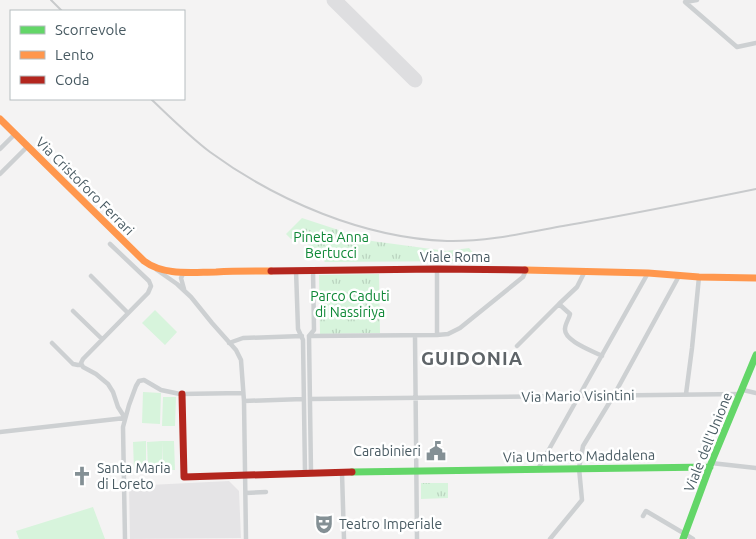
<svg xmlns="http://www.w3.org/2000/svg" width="756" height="539" font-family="Ubuntu,sans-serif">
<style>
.education{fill:#e5e4e6}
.green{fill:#d7f4dc}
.park{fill:url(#park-tufts)}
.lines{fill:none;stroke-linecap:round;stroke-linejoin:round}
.taxiway{stroke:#dedee0;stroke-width:15}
.street{stroke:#cdd0d2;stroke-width:4.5}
.fast{stroke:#63d668;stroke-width:7}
.slow{stroke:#ff974d;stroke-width:7}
.jam{stroke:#b3261e;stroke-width:7}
.rail{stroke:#c8cacc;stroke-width:2}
.labels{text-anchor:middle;stroke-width:5;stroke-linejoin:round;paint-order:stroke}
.street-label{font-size:14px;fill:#485a62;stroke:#fff}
.park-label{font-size:14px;fill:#0e8836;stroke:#fff}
.poi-label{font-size:14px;fill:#485a62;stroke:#fff;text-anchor:start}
.district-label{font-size:19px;font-weight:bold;letter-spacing:1px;fill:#5e6468;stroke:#fff}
</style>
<defs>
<pattern id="park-tufts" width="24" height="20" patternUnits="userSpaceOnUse" patternTransform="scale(1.25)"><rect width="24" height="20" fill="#d7f4dc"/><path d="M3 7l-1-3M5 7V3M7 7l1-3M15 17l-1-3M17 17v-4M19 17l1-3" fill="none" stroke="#bad3bf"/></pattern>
</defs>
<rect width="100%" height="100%" fill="#f4f3f3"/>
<path class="education" d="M229 481 239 491 241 538 130 539 129 486Z"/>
<path class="green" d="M155 310 177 332 165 345 142 323Z
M143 392 161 393 160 424 142 423Z
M163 397H176L175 426H162Z
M146 441V470H134L133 442Z
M162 441H174L175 470H163Z
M162 441V470H148L147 442Z
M93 507 105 539H19L16 531Z"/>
<path class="park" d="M302 218 372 241 446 251 469 248 477 257V261L325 262 299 236 291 239 286 234Z
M379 274 380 333 320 334 319 275Z
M421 483H448V498L421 499Z"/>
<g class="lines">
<path class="taxiway" d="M334 0 415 80"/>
<path class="street" d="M697 0 685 2 737 47 756 43
M0 149 15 134
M0 174 28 146
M437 269V335
M157 270 177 284 191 297 212 323 236 350 241 360 244 401 246 539
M296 270 298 329 303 340 305 473
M184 272 181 278 184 289
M91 276 128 313
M559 304 570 314C569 319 565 324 565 329 564 341 593 351 602 356
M73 311 102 339
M309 336 437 335 448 334 460 328 523 277 526 270
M309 336 311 473
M309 336 314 330 313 270
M415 336 417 539
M52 343 73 364 78 365H82
M229 343 243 338 302 336
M517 346 559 304 577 287 585 271
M743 390 756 393
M686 394 692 348 699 277
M310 399 741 394
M244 401 303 399
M0 432 125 418 118 407 113 392 108 384 96 374 83 367 81 363 83 359 148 293 151 286 149 281 110 244
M711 463 756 468
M538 469 648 273
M342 473 344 539
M246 493 266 492
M643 516 646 511 685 534
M685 534 693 539
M125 539 123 427 129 405 136 386 139 381 144 380 161 390 180 394 243 393
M550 539 582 500 579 468 583 446 614 395 679 276"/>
<path class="fast" d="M352 472 710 467
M683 539 710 466 756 355"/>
<path class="slow" d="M0 119 144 261C164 276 192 272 216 272 234 271 253 271 271 271
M525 270 648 273 699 277 756 278"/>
<path class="jam" d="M271 271 437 269 525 270
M182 394 184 477 352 472"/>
<path class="rail" d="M51 0 62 11
M151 99C170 117 189 136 210 152 277 201 364 238 447 241 486 242 525 233 563 226 628 215 692 202 756 189"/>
</g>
<defs>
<symbol id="civic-bare" viewBox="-9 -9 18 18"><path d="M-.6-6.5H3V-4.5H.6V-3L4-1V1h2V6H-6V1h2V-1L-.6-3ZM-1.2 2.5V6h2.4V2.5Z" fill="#849095" stroke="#fff" stroke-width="2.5" paint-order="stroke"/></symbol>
<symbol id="church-bare" viewBox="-9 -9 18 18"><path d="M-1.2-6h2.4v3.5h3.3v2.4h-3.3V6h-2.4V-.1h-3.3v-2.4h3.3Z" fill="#849095" stroke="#fff" stroke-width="2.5" paint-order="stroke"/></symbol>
<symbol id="theatre-bare" viewBox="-9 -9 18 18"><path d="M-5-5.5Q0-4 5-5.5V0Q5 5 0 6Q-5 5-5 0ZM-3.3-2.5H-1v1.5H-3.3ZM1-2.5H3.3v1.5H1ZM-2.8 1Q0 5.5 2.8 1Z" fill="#849095" stroke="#fff" stroke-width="2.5" paint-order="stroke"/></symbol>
</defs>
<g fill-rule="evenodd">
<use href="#civic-bare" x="422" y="437" width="28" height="28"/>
<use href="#church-bare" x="68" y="462" width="28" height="28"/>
<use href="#theatre-bare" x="310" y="510" width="28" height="28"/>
</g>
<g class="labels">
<g class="street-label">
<text transform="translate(85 186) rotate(45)" y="5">Via Cristoforo Ferrari</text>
<text x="455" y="262">Viale Roma</text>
<text transform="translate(578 396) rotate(-1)" y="5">Via Mario Visintini</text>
<text transform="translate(708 442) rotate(-68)" y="5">Viale dell'Unione</text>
<text transform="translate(579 456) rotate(-1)" y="5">Via Umberto Maddalena</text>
</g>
<g class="park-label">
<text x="331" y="242">Pineta Anna<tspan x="331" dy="16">Bertucci</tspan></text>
<text x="350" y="301">Parco Caduti<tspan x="350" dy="16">di Nassiriya</tspan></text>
</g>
<g class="poi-label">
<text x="421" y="456" text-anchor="end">Carabinieri</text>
<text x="97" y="473">Santa Maria<tspan x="97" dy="16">di Loreto</tspan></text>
<text x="339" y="529">Teatro Imperiale</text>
</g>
<g class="district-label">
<text x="472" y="365">GUIDONIA</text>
</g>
</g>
<rect x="10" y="10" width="175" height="90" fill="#ffffff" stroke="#b6bdc0"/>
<rect x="20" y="26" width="25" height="8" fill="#63d668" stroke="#b6bdc0"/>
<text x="55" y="35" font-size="15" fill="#485a62">Scorrevole</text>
<rect x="20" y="51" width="25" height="8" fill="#ff974d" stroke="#b6bdc0"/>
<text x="55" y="60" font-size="15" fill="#485a62">Lento</text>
<rect x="20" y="76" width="25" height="8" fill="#b3261e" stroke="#b6bdc0"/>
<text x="55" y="85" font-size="15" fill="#485a62">Coda</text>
</svg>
